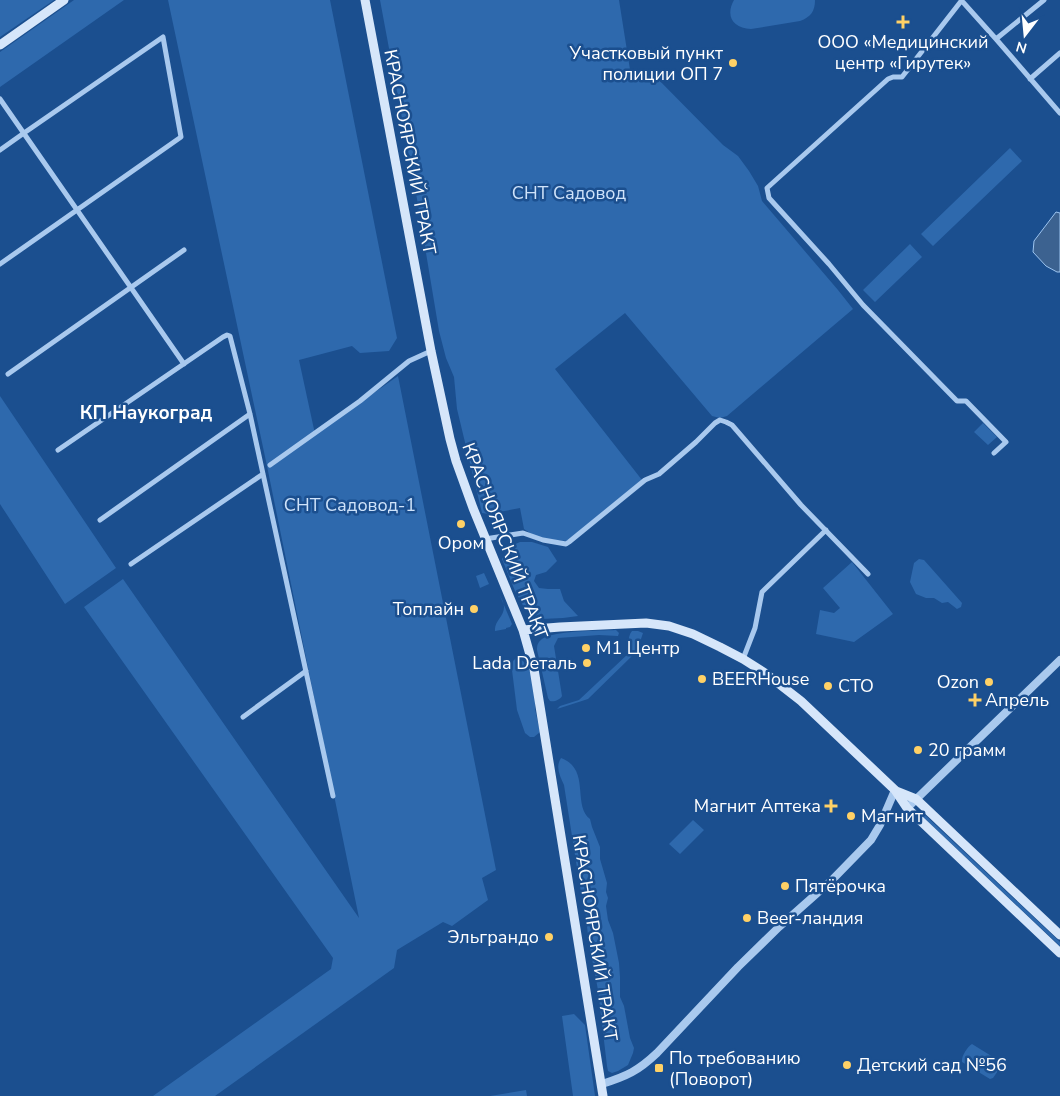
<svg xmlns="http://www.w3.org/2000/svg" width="1060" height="1096" font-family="'Nunito Sans',sans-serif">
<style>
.green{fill:#2e69ad}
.water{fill:#3c6290;stroke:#9cc4f0}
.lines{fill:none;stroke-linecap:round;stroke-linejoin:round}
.minor{stroke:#a9c9ee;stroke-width:5}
.tertiary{stroke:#a9c9ee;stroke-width:8}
.secondary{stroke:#d6e6fa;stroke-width:9}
.poi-dot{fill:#ffd166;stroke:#1b4f8f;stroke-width:2}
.labels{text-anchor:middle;stroke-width:5;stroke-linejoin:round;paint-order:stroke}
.poi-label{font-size:18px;fill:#fff;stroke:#1b4f8f;text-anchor:start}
.street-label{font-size:18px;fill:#fff;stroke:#1b4f8f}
.park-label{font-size:18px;fill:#cfe3fa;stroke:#1b4f8f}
.neighbourhood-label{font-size:19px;font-weight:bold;fill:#fff;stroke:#1b4f8f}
</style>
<rect width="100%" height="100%" fill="#1b4f8f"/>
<path class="green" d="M0 0H54L0 37Z
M74 0H124L0 87V52Z
M168 0H330L397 338 389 351 360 353 352 346 299 360 315 434 398 376 496 870 482 878 488 900 452 926 443 922 397 950 394 968 215 1096H153L331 969 333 958 84 607 123 579 359 918 267 466Z
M380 0H619L631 76 650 71 723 145 738 156 749 171 758 186 762 201 838 290 853 309 727 416 720 418 712 416 625 313 555 369 642 480 567 541C552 540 536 539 524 529L520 508 489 514 482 513 457 409 454 377 446 358 439 331 417 199Z
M734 0H815C815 11 811 17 800 21L751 29C733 28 725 16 734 0Z
M1010 148 1022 161 933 246 921 234Z
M910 244 922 257 875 302 863 290Z
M0 396 116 568 65 604 0 504Z
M983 423 997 437 988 445 974 432Z
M520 542H532L548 547 557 561 546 572 536 575 534 581 539 588 548 589H560L564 601 578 616 563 618 541 619 525 609 515 591 502 559C507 548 510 546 520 542Z
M919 559 924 560 962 603 961 607 957 609 948 602 942 603 934 598H926L916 594 910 582 914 563Z
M852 562 893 614 854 642 816 634 820 610 834 613 840 608 823 588Z
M484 573 489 584 480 588 476 576Z
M498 591 512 624 510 627 506 628V629L495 631C494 621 504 617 504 607 504 602 500 596 498 591Z
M616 630 619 633 618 636 599 635 558 638 554 646 562 696C560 700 554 702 550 701L548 698 537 650C537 645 538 642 542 639 555 630 599 631 616 630Z
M632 631H638L643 633 638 648 631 657 588 699 557 709 560 706 579 700 629 653C629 645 627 637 632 631Z
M518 657 524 662 531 673 535 690V709L540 732 534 737H530L525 733 517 710 512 670 513 661 516 658Z
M561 758C591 769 572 805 590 819L592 827 600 847V859L607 883 606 892 608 898 606 906 608 920 613 933 619 963 620 977V997L624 1006 630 1038 634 1048 633 1053 628 1065 618 1071 612 1073 608 1071 607 1066 598 990 589 943 585 910 580 887 564 785C560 776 555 767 561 758Z
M925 815 1060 942V946L923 817Z
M693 820 704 830 680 854 669 844Z
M574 1014 585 1025 595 1096H573L562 1016Z
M972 1044 1001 1062 1002 1065 993 1078 990 1079 962 1062C961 1057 967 1047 972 1044Z
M526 1090 527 1096H490Z"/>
<path class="water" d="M1056 212 1060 213V272H1057L1046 266 1033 252 1034 241Z"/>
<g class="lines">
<path class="minor" d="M962 0 902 77H893L888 79 767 188 769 198 829 264 863 305 957 401H966L1006 442 994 453
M962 1 996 39 1060 113
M996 39 1044 0
M1030 79 1060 53
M0 99 184 364
M0 150 24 133 163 37 181 137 0 264
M8 374 184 250
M58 450 223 337 227 335 230 336 250 414 333 796
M270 465 360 401 409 361 431 351
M100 520 250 414
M485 539 523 533 543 540 566 544 569 542 645 480 659 474 696 442 715 423 720 420 726 422 732 425 801 505 868 574
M131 564 263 474
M743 659 755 628 762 592 826 530
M243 717 306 671"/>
<path class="tertiary" d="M907 808 1060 660
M602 1084C627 1076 638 1071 657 1053L738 967 779 927 832 880 871 840 880 825 895 790"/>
<path class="secondary" d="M365 0 431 351 450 439 456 461 473 508 523 630 534 669 603 1096
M0 45 64 0
M523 630 560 627 646 623 669 626 693 634 720 647 743 659 765 673 801 701 895 790 907 808 1060 953
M896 791 916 799 1060 935"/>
</g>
<g class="poi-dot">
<path d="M900.5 14.5h5v5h5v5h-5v5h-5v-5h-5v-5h5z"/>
<circle cx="733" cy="63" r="5"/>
<circle cx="461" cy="524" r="5"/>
<circle cx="474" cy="609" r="5"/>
<circle cx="586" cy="648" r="5"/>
<circle cx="587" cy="663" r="5"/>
<circle cx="702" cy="679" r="5"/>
<circle cx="989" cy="682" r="5"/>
<circle cx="828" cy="686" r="5"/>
<path d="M972.5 692.5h5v5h5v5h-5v5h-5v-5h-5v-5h5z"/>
<circle cx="918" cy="750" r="5"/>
<path d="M828.5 798.5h5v5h5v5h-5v5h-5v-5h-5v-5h5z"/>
<circle cx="851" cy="816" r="5"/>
<circle cx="785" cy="886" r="5"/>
<circle cx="747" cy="918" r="5"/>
<circle cx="549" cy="937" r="5"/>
<circle cx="847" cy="1065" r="5"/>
<rect x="654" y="1063" width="10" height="10" rx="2.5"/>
</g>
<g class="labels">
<g class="poi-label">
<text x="903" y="48" text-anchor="middle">ООО «Медицинский<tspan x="903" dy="21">центр «Гирутек»</tspan></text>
<text x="723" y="59" text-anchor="end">Участковый пункт<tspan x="723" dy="21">полиции ОП 7</tspan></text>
<text x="461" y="549" text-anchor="middle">Ором</text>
<text x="464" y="615" text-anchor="end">Топлайн</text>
<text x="596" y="654">М1 Центр</text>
<text x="577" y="669" text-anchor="end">Lada Dеталь</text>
<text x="712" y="685">BEERHouse</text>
<text x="979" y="688" text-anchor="end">Ozon</text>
<text x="838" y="692">СТО</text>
<text x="985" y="706">Апрель</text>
<text x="928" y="756">20 грамм</text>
<text x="821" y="812" text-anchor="end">Магнит Аптека</text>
<text x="861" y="822">Магнит</text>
<text x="795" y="892">Пятёрочка</text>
<text x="757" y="924">Beer-ландия</text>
<text x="539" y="943" text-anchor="end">Эльграндо</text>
<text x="669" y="1064">По требованию<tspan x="669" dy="21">(Поворот)</tspan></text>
<text x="857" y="1071">Детский сад №56</text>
</g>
<g class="street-label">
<text transform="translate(410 152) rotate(79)" y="6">КРАСНОЯРСКИЙ ТРАКТ</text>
<text transform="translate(505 541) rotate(69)" y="6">КРАСНОЯРСКИЙ ТРАКТ</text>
<text transform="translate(595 938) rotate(81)" y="6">КРАСНОЯРСКИЙ ТРАКТ</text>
</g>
<g class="park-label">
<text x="569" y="199">СНТ Садовод</text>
<text x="350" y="511">СНТ Садовод-1</text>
</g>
<g class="neighbourhood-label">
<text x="146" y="419">КП Наукоград</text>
</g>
</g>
<g transform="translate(1025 35) rotate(196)" stroke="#1b4f8f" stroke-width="4" paint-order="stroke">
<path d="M0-4L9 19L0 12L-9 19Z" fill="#ffffff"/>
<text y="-8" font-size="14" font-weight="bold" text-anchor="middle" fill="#ffffff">N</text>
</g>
</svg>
